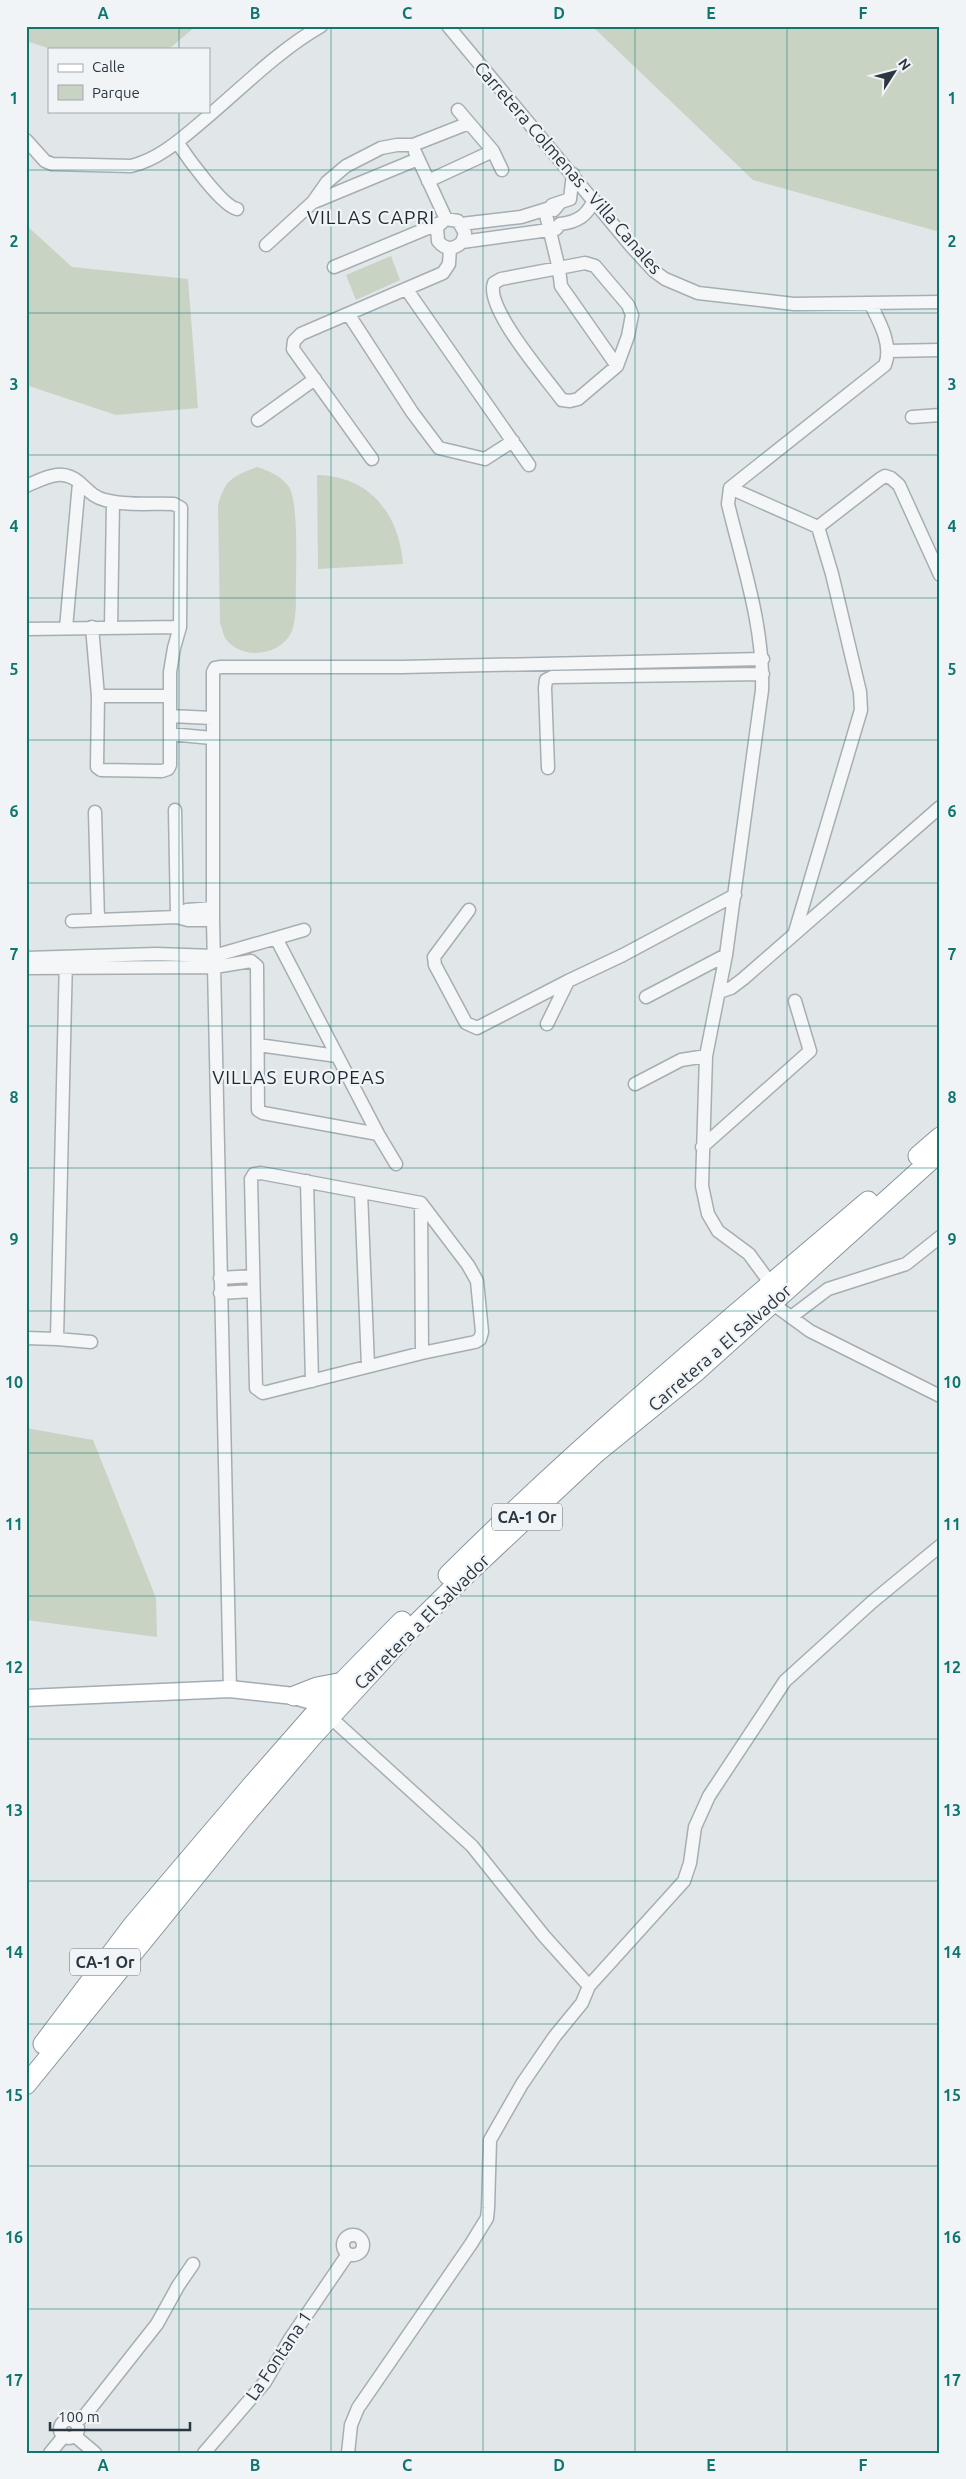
<svg xmlns="http://www.w3.org/2000/svg" width="966" height="2479" font-family="Ubuntu,sans-serif">
<style>
.green{fill:#c9d3c3}
.lines{fill:none;stroke-linecap:round;stroke-linejoin:round}
.minor-casing{stroke:#a6aeb3;stroke-width:15}
.major-casing{stroke:#a1acb5;stroke-width:19}
.highway-casing{stroke:#89969f;stroke-width:21}
.minor{stroke:#f4f6f8;stroke-width:12}
.major{stroke:#fff;stroke-width:16}
.highway{stroke:#fff;stroke-width:19}
.grid{fill:none;stroke:#0f766e;stroke-width:1;stroke-opacity:0.55}
.labels{text-anchor:middle;stroke-width:4.5;stroke-linejoin:round;paint-order:stroke}
.shield{fill:#f1f4f7;stroke:#666f77;stroke-width:1}
.shield-label{font-size:16px;font-weight:bold;fill:#2a3640}
.street-label{font-size:18px;fill:#2a3640;stroke:#f1f4f7}
.neighbourhood-label{font-size:19px;letter-spacing:1px;fill:#1c2731;stroke:#f1f4f7}
.neatline{fill:none;stroke:#0f766e;stroke-width:2}
.grid-label{font-size:16px;text-anchor:middle;font-weight:bold;fill:#0f766e}
</style>
<rect width="100%" height="100%" fill="#e1e6e9"/>
<path class="green" d="M26 26H196L169 49H51L26 41Z
M592 26H940V232L753 180Z
M26 225 72 267 188 279 198 408 116 415 26 385Z
M391 256 400 280 356 300 346 275Z
M257 467C270 471 281 476 289 487 300 505 295 582 296 606 295 615 295 624 291 633 279 657 240 660 225 638 223 634 222 627 220 623L218 505C225 479 233 476 257 467Z
M317 475C370 476 399 514 403 564L318 569Z
M26 1428 93 1440 156 1598 157 1637 26 1620Z"/>
<g class="lines">
<defs>
<path id="minor" d="M448 26 631 246 654 271 665 279 698 293 794 304 940 302
M458 110 493 151 502 170
M26 140 45 161 52 164 131 166C157 160 179 141 199 124 239 91 276 52 321 26
M177 142C187 157 222 206 237 209
M415 152 446 219
M428 181 493 151
M314 202 418 159
M552 205 570 199 573 174
M545 211 559 269 561 286 617 366
M461 224 521 217 550 208 554 210 559 204
M462 242 465 233 458 221 446 219 437 227 438 241C445 250 454 250 462 242L556 229 560 224C577 222 587 216 594 200
M266 245 313 202 327 182 346 166 381 148 397 145H413L469 123
M585 263 595 266 628 305 632 315 628 336 617 366 578 399 570 401 562 400C546 378 484 307 494 283L501 279Z
M334 267 440 223
M407 290 529 465
M349 315 412 412 439 448 485 459 513 441
M888 351 940 350
M912 417 940 415
M258 420 315 379
M372 459 293 349 294 341 301 334 443 273 449 264 450 248
M26 486C45 478 62 467 80 483 88 490 93 497 105 500 126 506 152 503 174 504L181 508 180 627 174 648 170 672V765L168 769 162 771 101 770 97 767 98 696 92 627
M730 488 818 527
M818 527 880 479 885 476 891 478 899 485 940 575
M111 627 113 502
M66 628 79 483
M26 629 180 627
M98 696H169
M170 716 212 718
M170 734 212 738
M548 768 545 688 546 680 552 677 763 674
M175 810 177 917
M95 812 98 920
M469 910 434 957 435 965 466 1023 477 1028 568 981
M177 917 187 910 213 908
M72 921 177 917 188 920H213
M795 932 861 710 860 692 832 574 818 527
M276 938 378 1134 396 1164
M26 958 156 954 214 956 304 930
M26 968 215 967 251 961 257 966 258 1110 263 1113 378 1134
M719 992 731 988 743 979 940 807
M646 997 726 955
M547 1024 568 981 623 955 735 895
M258 1045 337 1056
M635 1084 681 1060 706 1056
M702 1147 810 1051 795 1001
M261 1173 421 1203 468 1265 477 1281 482 1332 480 1339 475 1342 422 1353 263 1393 256 1388 251 1179 254 1174Z
M307 1181 312 1381
M361 1192 368 1366
M421 1203 422 1353
M220 1278 253 1276
M771 1284 749 1254 718 1231 708 1214 702 1186 706 1056 726 955 762 690C764 626 743 566 728 504L730 488 885 365C893 345 879 321 870 303
M220 1293 253 1291
M773 1304 810 1331 940 1396
M791 1317 828 1289 906 1264 940 1237
M26 1338 57 1339 66 958
M57 1339 91 1342
M230 1689 213 920V672L215 668 221 667H402L763 659
M330 1717 472 1846 544 1936 589 1986
M343 2245a10 10 0 1 1 20 0a10 10 0 1 1-20 0Z
M60 2429a9 9 0 1 1 18 0a9 9 0 1 1-18 0Z
M76 2422 86 2414 157 2324 178 2286 193 2264
M75 2436 95 2453
M50 2453 64 2436
M204 2453 265 2382 290 2339 348 2254
M348 2453 351 2425 358 2408 471 2244 487 2218 488 2208 490 2140 522 2084 555 2036 582 2003 589 1986 684 1881 690 1863 695 1827 709 1796 785 1681 872 1602 940 1546"/>
<path id="major" d="M26 1698 230 1689 294 1696 323 1704"/>
<path id="highway" d="M918 1156 940 1137
M448 1575C580 1443 725 1323 868 1201
M294 1696 317 1687 343 1682
M43 2044 132 1926 252 1785 345 1679 402 1621
M26 2085 242 1819 312 1737 413 1627 470 1571 596 1453 697 1371 940 1152"/>
</defs>
<use href="#minor" class="minor-casing"/>
<use href="#major" class="major-casing"/>
<use href="#highway" class="highway-casing"/>
<use href="#minor" class="minor"/>
<use href="#major" class="major"/>
<use href="#highway" class="highway"/>
</g>
<path class="grid" d="M179 26V49M331 26V2453M483 26V2453M635 26V2453M787 26V2453M179 111V2453M26 170H940M26 313H940M26 455H940M26 598H940M26 740H940M26 883H940M26 1026H940M26 1168H940M26 1311H940M26 1453H940M26 1596H940M26 1739H940M26 1881H940M26 2024H940M26 2166H940M26 2309H940"/>
<g class="labels">
<g class="shield">
<rect x="492" y="1503.5" width="70" height="27" rx="4"/>
<rect x="70" y="1948.5" width="70" height="27" rx="4"/>
</g>
<g class="shield-label">
<text x="527" y="1523">CA-1 Or</text>
<text x="105" y="1968">CA-1 Or</text>
</g>
<g class="street-label">
<text transform="translate(568 168) rotate(49)" y="6">Carretera Colmenas - Villa Canales</text>
<text transform="translate(720 1348) rotate(-41)" y="6">Carretera a El Salvador</text>
<text transform="translate(422 1622) rotate(-45)" y="6">Carretera a El Salvador</text>
<text transform="translate(279 2356) rotate(-56)" y="6">La Fontana 1</text>
</g>
<g class="neighbourhood-label">
<text x="371" y="224">VILLAS CAPRI</text>
<text x="299" y="1084">VILLAS EUROPEAS</text>
</g>
</g>
<rect width="966" height="2479" fill="none" stroke="#f1f4f7" stroke-width="55"/>
<rect x="48" y="48" width="162" height="65" fill="#f1f4f7" stroke="#a1a8ae"/>
<rect x="58" y="64" width="25" height="8" fill="#ffffff" stroke="#a1a8ae"/>
<text x="92" y="72" font-size="15" fill="#2a3640">Calle</text>
<rect x="58" y="85" width="25" height="15" fill="#c9d3c3" stroke="#a1a8ae"/>
<text x="92" y="98" font-size="15" fill="#2a3640">Parque</text>
<g transform="translate(894 72) rotate(54)" stroke="#f1f4f7" stroke-width="4" paint-order="stroke">
<path d="M0-4L9 19L0 12L-9 19Z" fill="#2a3640"/>
<text y="-8" font-size="14" font-weight="bold" text-anchor="middle" fill="#2a3640">N</text>
</g>
<path d="M50 2422v8h140v-8" fill="none" stroke="#2a3640" stroke-width="2.5"/>
<text x="58" y="2422" font-size="15" fill="#2a3640" stroke="#f1f4f7" stroke-width="4" paint-order="stroke">100 m</text>
<rect x="28" y="28" width="910" height="2424" class="neatline"/>
<g class="grid-label">
<text x="103" y="19">A</text>
<text x="255" y="19">B</text>
<text x="407" y="19">C</text>
<text x="559" y="19">D</text>
<text x="711" y="19">E</text>
<text x="863" y="19">F</text>
<text x="14" y="104">1</text>
<text x="952" y="104">1</text>
<text x="14" y="247">2</text>
<text x="952" y="247">2</text>
<text x="14" y="390">3</text>
<text x="952" y="390">3</text>
<text x="14" y="532">4</text>
<text x="952" y="532">4</text>
<text x="14" y="675">5</text>
<text x="952" y="675">5</text>
<text x="14" y="817">6</text>
<text x="952" y="817">6</text>
<text x="14" y="960">7</text>
<text x="952" y="960">7</text>
<text x="14" y="1103">8</text>
<text x="952" y="1103">8</text>
<text x="14" y="1245">9</text>
<text x="952" y="1245">9</text>
<text x="14" y="1388">10</text>
<text x="952" y="1388">10</text>
<text x="14" y="1530">11</text>
<text x="952" y="1530">11</text>
<text x="14" y="1673">12</text>
<text x="952" y="1673">12</text>
<text x="14" y="1816">13</text>
<text x="952" y="1816">13</text>
<text x="14" y="1958">14</text>
<text x="952" y="1958">14</text>
<text x="14" y="2101">15</text>
<text x="952" y="2101">15</text>
<text x="14" y="2243">16</text>
<text x="952" y="2243">16</text>
<text x="14" y="2386">17</text>
<text x="952" y="2386">17</text>
<text x="103" y="2471">A</text>
<text x="255" y="2471">B</text>
<text x="407" y="2471">C</text>
<text x="559" y="2471">D</text>
<text x="711" y="2471">E</text>
<text x="863" y="2471">F</text>
</g>
</svg>
